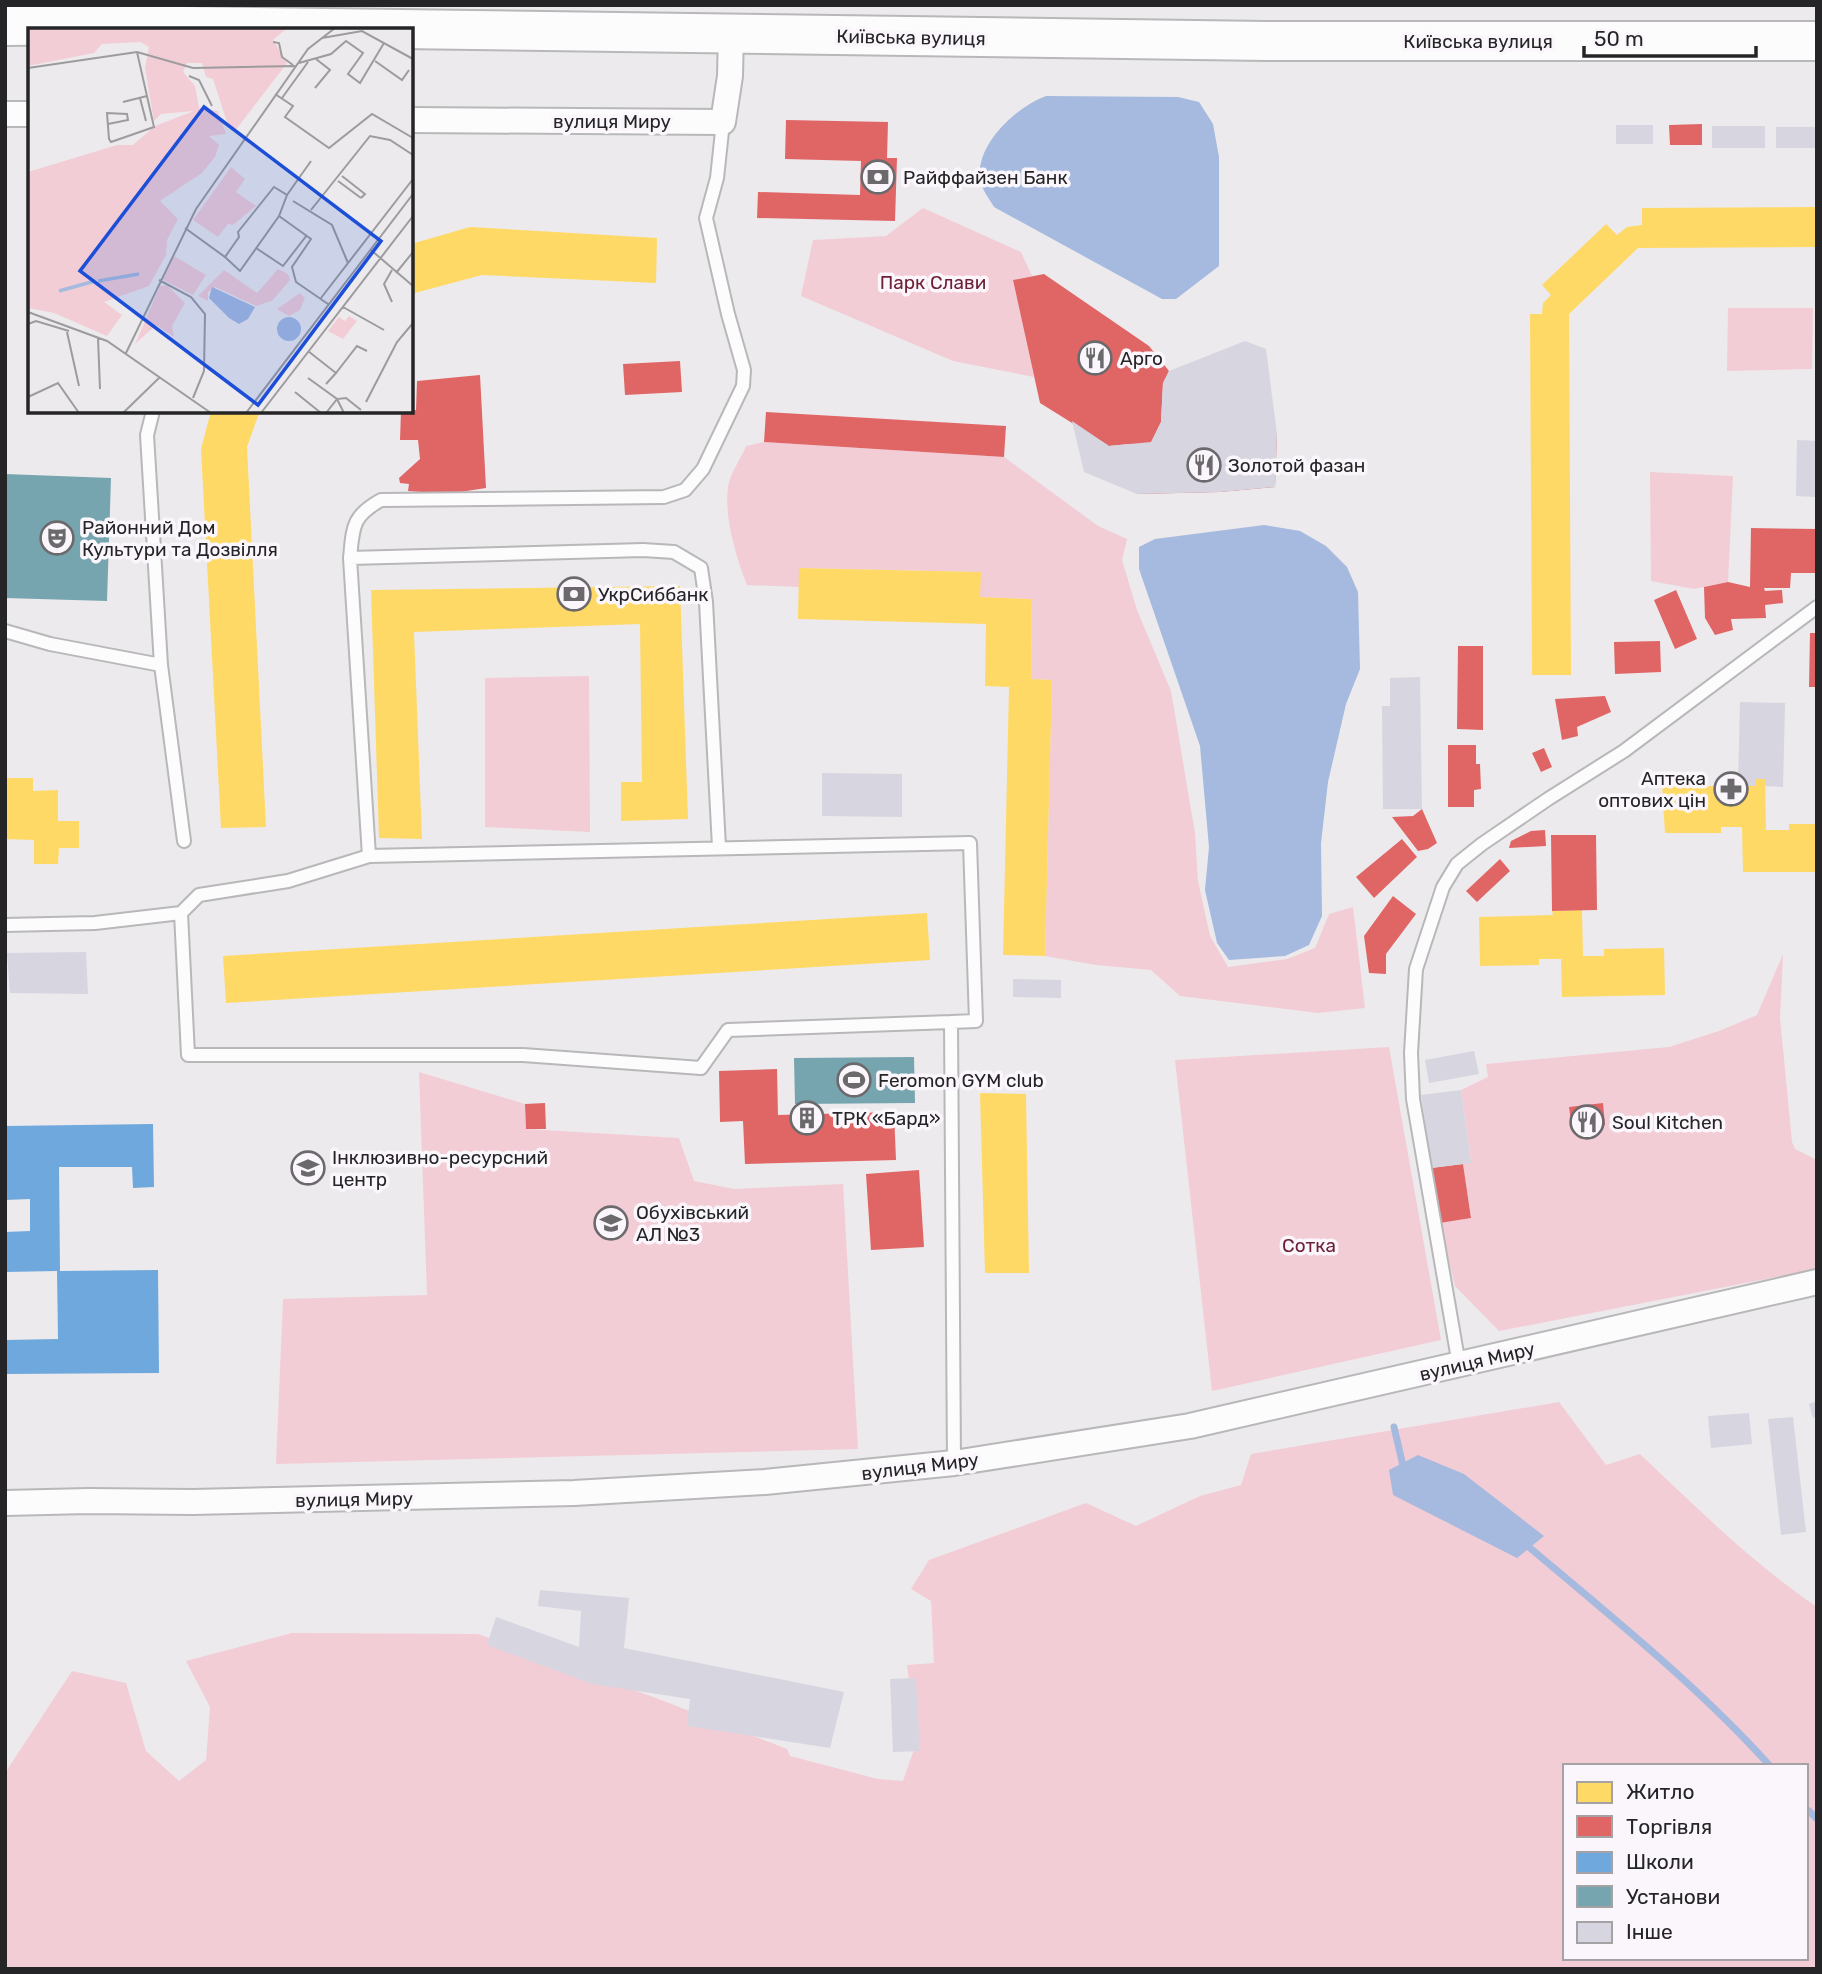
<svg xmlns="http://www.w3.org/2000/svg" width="1822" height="1974" font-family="Rubik,sans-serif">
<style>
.green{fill:#f3cdd5;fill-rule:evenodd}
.water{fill:#a5bade}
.homes{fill:#ffd966}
.shops{fill:#e06666}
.schools{fill:#6fa8dc}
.public{fill:#76a5af}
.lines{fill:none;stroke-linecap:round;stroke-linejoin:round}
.stream{stroke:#a5bade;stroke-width:7}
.building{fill:#d7d5e0}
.lane-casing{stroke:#b8b7b9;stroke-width:16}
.street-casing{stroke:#b8b7b9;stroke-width:28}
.primary-casing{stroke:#b8b7b9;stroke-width:42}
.lane{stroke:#fcfcfc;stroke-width:12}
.street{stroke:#fcfcfc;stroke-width:24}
.primary{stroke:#fcfcfc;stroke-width:38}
.labels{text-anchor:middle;stroke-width:7;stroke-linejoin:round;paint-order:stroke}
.street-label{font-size:19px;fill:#252426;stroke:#faf6fb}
.poi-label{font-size:19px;fill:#252426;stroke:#faf6fb;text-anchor:start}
.park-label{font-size:19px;fill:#6d2036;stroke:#faf6fb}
.inset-river{fill:none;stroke:#a5bade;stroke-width:3.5}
.inset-road{fill:none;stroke:#9c9b9d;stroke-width:2}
.view{fill:#1d4ed8;fill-opacity:0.15;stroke:#1d4ed8;stroke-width:3.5}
.inset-edge{fill:none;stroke:#252426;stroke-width:3.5}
</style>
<rect width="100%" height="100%" fill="#eceaed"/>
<path class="green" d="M923 208 1021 252 1032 276 1013 280 1034 377 953 361 801 296 813 240 886 236Z
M1728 308H1813L1812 369 1727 371Z
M764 442 1004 457 1098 526 1127 539 1122 560 1137 610 1171 691 1195 833 1198 881 1210 936 1228 967 1287 959 1315 948 1329 914 1353 907 1365 1008 1318 1013 1180 996 1151 970 1096 965 1045 956 1052 680 1031 679 1032 599 980 597V572L800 568 799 587 747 585C736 557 724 517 728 487 730 474 741 458 746 446Z
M1650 472 1733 476 1728 582 1694 589 1651 581Z
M589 676 590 832 485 827V678Z
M1783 954 1780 1018 1792 1142 1795 1149 1817 1160V1269L1499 1331 1455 1286 1440 1223 1471 1218 1463 1164 1471 1162 1461 1090 1488 1077 1486 1064 1669 1047 1719 1031 1757 1015Z
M1389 1047 1441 1340 1212 1391 1175 1060Z
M419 1072 525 1104 526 1129 679 1138 694 1181 734 1189 843 1184 858 1449 276 1464 283 1299 427 1295Z
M1559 1402 1606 1465 1640 1454C1696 1507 1752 1563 1817 1607V1969H5V1773L72 1671 126 1683 146 1751 179 1781 206 1760 210 1707 186 1661 292 1633 478 1634 656 1698 787 1749 790 1756 878 1779 903 1781 917 1741 907 1665 934 1663 931 1601 911 1589 929 1560 1086 1503 1136 1526 1200 1496 1241 1485 1251 1454ZM1565 1766H1806V1958H1565Z"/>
<path class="water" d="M1046 96 1178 97 1199 102 1213 124 1219 157V266L1176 299H1162L994 207C990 200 983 191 981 183 972 147 1016 107 1046 96Z
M1264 525 1300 531 1326 546 1347 567 1358 592 1360 669 1346 704 1328 782 1321 843 1322 916 1309 945 1285 956 1229 960 1217 943 1205 890 1209 847 1200 746 1139 569V547L1155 539Z
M1418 1455 1464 1474 1544 1536 1517 1558 1393 1495 1389 1470Z"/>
<path class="homes" d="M1817 207V247L1638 248 1569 314 1571 675H1532L1530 314H1542L1543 303 1551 295 1542 285 1606 224 1617 235 1627 227 1642 225V208Z
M470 227 657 238 656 283 482 275 411 294V244Z
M211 411H261L258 416 247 447 266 827 221 828 201 449Z
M799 568 981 572 980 597 1032 599 1031 679 1052 680 1045 956 1003 955 1009 687 985 686 986 624 798 619Z
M680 586 688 819 621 821V782H642L640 624 414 632 422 839 379 838 371 590Z
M5 778H33V791L58 790V821H79V848H59L58 864H34V840L5 839Z
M1755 779H1765L1766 830H1789V824H1817V872H1743L1742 827H1721V833H1665L1662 786H1755Z
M1582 910 1583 956H1604V949L1664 948 1665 995 1562 997 1561 959H1539V965L1480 966 1479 917 1553 915 1552 911Z
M927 913 930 960 226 1003 223 956Z
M980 1093 1026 1094 1029 1273H985Z"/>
<path class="shops" d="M786 120 888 122 887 158H897L895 221 757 218 758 192 860 195 861 161 785 159Z
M1702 124V145H1670L1669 125Z
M1044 274 1149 346 1169 371 1163 383 1161 422 1151 443 1277 434 1275 487 1220 492 1137 494 1129 444 1109 446 1040 403 1013 280Z
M680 361 682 392 625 395 623 364Z
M480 375 486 488 447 494 408 491 409 484 400 483 399 478 420 459 418 440H400L401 411 416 410 417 381Z
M766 412 1006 426 1004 457 764 442Z
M1751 528 1817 529V573H1791L1790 588H1764L1765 591 1782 590 1783 603 1765 605 1766 618 1731 619 1733 630 1715 635 1705 618 1704 587 1728 582 1750 587Z
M1676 590 1697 639 1675 649 1654 600Z
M1810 633H1817V687H1809Z
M1660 641 1661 672 1615 674 1614 642Z
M1458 646H1483V730L1457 729Z
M1605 696 1611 712 1577 727 1578 736 1562 740 1555 699Z
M1448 745H1476V764H1480L1481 789 1474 790V807H1448Z
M1544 748 1552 767 1541 772 1532 753Z
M1422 809 1437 843 1428 849 1418 851 1392 817 1413 816Z
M1545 830 1546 846 1509 848 1511 841 1531 831Z
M1551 835H1596L1597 910 1552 911Z
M1402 839 1417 857 1374 898 1356 877Z
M1500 859 1510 871 1477 902 1466 891Z
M1393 896 1416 914 1386 954V974L1369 973 1364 936Z
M777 1069 778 1115 894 1112 896 1160 745 1164 743 1121 720 1122 719 1071Z
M545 1103 546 1129H526L525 1104Z
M1603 1103 1605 1125 1572 1128 1569 1107Z
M1463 1164 1471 1218 1440 1223 1431 1168Z
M919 1170 924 1247 871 1250 866 1174Z"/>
<path class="schools" d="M153 1124 154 1187 133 1188 132 1167H59L60 1271 158 1270 159 1373 5 1374V1340L58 1339 57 1271 5 1272V1232L30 1231V1199L5 1200 6 1126Z"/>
<path class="public" d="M5 474 111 478 107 601 5 598Z
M914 1057 915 1103 795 1104 794 1058Z"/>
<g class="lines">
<path class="stream" d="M1394 1427 1404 1470
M1524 1543C1607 1613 1697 1685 1770 1766
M1809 1811 1817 1819"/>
</g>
<path class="building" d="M1616 125H1653V144H1616Z
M1712 126H1765V148H1712Z
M1776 127H1817V148H1776Z
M1245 341 1266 349 1277 434 1275 487 1220 492 1137 494 1084 472 1072 421 1109 446 1151 442 1161 422 1163 383 1169 371Z
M1797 440 1817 441V497L1796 496Z
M1420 677 1422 809H1383L1382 706H1390V678Z
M1740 702 1785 703 1783 787 1765 786V779H1755V786H1738Z
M822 773 902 774V817L822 816Z
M86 952 88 994 10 993 7 953Z
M1013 979 1061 980V998L1013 997Z
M1474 1051 1479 1074 1429 1083 1425 1060Z
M1461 1090 1471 1163 1431 1168 1421 1095Z
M1817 1401V1417L1813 1418 1809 1404Z
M1749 1413 1752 1444 1711 1448 1708 1416Z
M1793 1417 1806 1532 1781 1535 1768 1419Z
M540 1590 629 1598 624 1648 844 1692 830 1748 687 1726 690 1699 592 1684 487 1645 496 1617 579 1647 581 1611 538 1606Z
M916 1678 920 1751 893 1752 890 1679Z"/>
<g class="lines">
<defs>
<path id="lane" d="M153 411 147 435 161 665 184 841
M350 558 643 550 674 552 701 568 706 602 719 847
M5 631 50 644 161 665
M369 856 350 558C353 527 352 516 381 500L664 497 685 490 703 469 743 386 744 370 728 314 706 218 717 178 723 122
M5 925 95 923 181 913
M951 1022 976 1021 970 843 369 856 288 881 199 895 181 913 188 1055H523L701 1068 728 1030 951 1022 954 1463
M1459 1365 1413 1099 1411 1053 1416 969 1443 887 1457 864 1482 844 1548 799 1624 751 1817 607"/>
<path id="street" d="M5 114H30
M411 120 723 122 730 76 731 33
M5 1503 88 1501 193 1502 574 1493 765 1482 954 1463 1190 1426 1817 1282"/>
<path id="primary" d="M5 26 113 25 1266 41H1817"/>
</defs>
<use href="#lane" class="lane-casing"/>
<use href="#street" class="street-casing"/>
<use href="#primary" class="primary-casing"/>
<use href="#lane" class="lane"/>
<use href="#street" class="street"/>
<use href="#primary" class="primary"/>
</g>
<defs>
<symbol id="bank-ring" viewBox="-11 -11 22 22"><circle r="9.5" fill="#faf6fb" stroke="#6b696c" stroke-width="1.5"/><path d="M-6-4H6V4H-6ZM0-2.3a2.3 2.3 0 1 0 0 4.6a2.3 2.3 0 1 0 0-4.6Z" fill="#6b696c"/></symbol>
<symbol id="restaurant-ring" viewBox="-11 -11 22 22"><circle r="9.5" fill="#faf6fb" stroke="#6b696c" stroke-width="1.5"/><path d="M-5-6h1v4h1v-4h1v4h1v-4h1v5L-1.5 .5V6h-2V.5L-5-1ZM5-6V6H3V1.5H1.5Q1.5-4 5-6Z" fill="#6b696c"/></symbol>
<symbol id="theatre-ring" viewBox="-11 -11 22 22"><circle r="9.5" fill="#faf6fb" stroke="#6b696c" stroke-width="1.5"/><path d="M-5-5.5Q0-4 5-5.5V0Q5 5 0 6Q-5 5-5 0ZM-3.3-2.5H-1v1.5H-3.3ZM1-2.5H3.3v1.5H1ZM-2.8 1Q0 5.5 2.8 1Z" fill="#6b696c"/></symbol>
<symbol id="pharmacy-ring" viewBox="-11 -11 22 22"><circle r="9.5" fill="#faf6fb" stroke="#6b696c" stroke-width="1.5"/><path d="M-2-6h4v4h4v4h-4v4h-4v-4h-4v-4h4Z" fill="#6b696c"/></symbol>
<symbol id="stadium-ring" viewBox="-11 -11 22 22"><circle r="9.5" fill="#faf6fb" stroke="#6b696c" stroke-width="1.5"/><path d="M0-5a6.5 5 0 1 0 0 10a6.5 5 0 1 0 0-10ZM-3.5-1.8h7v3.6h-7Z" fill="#6b696c"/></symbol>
<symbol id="building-ring" viewBox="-11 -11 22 22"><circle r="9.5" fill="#faf6fb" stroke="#6b696c" stroke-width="1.5"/><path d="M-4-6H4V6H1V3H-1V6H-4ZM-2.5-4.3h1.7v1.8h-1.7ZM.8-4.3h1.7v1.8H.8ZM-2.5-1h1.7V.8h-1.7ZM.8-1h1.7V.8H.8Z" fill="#6b696c"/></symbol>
<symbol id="school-ring" viewBox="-11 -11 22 22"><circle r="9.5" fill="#faf6fb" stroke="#6b696c" stroke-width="1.5"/><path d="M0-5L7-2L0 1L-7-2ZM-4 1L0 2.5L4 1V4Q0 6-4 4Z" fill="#6b696c"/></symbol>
</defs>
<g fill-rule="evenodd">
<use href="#bank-ring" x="859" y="158" width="38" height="38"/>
<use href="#restaurant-ring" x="1076" y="339" width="38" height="38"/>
<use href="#restaurant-ring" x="1185" y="446" width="38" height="38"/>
<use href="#theatre-ring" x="38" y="519" width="38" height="38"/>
<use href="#bank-ring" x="555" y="575" width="38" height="38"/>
<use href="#pharmacy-ring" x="1712" y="770" width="38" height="38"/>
<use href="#stadium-ring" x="835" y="1061" width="38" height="38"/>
<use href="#building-ring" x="788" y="1099" width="38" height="38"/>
<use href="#restaurant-ring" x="1568" y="1103" width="38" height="38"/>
<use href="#school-ring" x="289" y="1149" width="38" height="38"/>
<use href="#school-ring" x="592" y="1204" width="38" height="38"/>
</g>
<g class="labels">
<g class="street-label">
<text transform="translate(911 37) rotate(1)" y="7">Київська вулиця</text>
<text x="1478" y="48">Київська вулиця</text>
<text x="612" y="128">вулиця Миру</text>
<text transform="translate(1477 1361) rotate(-13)" y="7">вулиця Миру</text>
<text transform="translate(920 1466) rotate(-7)" y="7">вулиця Миру</text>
<text transform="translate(354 1499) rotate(-1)" y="7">вулиця Миру</text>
</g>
<g class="poi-label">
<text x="903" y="184">Райффайзен Банк</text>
<text x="1120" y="365">Арго</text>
<text x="1228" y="472">Золотой фазан</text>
<text x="82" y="534">Районний Дом<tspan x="82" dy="22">Культури та Дозвілля</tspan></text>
<text x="598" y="601">УкрСиббанк</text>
<text x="1706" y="785" text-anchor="end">Аптека<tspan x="1706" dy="22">оптових цін</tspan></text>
<text x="878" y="1087">Feromon GYM club</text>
<text x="832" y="1125">ТРК «Бард»</text>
<text x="1612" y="1129">Soul Kitchen</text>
<text x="332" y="1164">Інклюзивно-ресурсний<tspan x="332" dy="22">центр</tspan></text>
<text x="636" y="1219">Обухівський<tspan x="636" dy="22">АЛ №3</tspan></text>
</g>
<g class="park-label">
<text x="933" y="289">Парк Слави</text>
<text x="1309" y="1252">Сотка</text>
</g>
</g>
<g transform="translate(28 28)">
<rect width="385" height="385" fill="#eceaed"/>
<path d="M0 0H259L245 12 259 35 207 103 200 97 185 51 178 49 174 35H159L155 44 167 58 171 80 190 83 198 106 181 108 191 117 187 129 174 145 132 173 150 191 139 212 138 227 121 258 76 274 94 287 79 308 26 285 0 280V144L89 117H105L127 98 166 83 133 86 126 93 117 40 121 19 112 14 74 16 66 25 0 38ZM203 139 217 151 208 164 228 178 205 197 200 196 190 209 165 192ZM146 228 178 247 165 267 135 252ZM250 241 260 246 262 252 244 273 228 278 187 259 180 264V273L170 268 196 242 229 265ZM139 257 157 275 144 298 146 309 128 297 107 316 132 258ZM272 265 277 270 272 282 261 288 249 281ZM321 288 329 293 315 311 300 303 311 289 317 293Z" fill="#f3cdd5"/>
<path d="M184 259 227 279 220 291 211 296 201 290 181 270ZM249 301a12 12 0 1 1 24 0a12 12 0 1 1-24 0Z" fill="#a5bade"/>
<path class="inset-river" d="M70 253 111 246M31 263 67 253"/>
<path class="inset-road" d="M294 10 334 3 385 31M245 14 251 15 254 29 265 37M347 33 374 52 381 42M271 35 303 26 318 13 335 25 320 46 332 55 356 15M0 40 109 24 165 40 267 38M161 48 171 52 184 78M287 60 302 42 288 31M247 66 265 78 257 89 301 120 344 86 385 110M112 70 118 93M254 70 280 34M95 74 119 68M80 96 100 92 99 86 79 85 81 111 83 114 126 99 109 24M314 148 337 166 333 170M310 153 333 170M259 167 283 133M265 173 304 197 320 235M283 182 342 108 362 112 385 127M251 188 283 211 264 239 268 254 300 276M157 200 197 229 211 209 210 204 246 159 259 167 251 188 212 243 197 229M228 220 255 238 279 207M343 222 385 258M368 245 385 224M131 252 163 269 177 286 176 343 165 370M293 270 385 151M364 274 356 256 364 242M315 279 356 302M0 284 79 313 183 385M0 296 8 293 41 303M39 304 51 358M70 310 72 361M280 323 308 345 298 356M98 325 168 181 280 21 307 0M308 345 329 318 339 323M280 350 309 371 298 385M267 364 293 385M0 369 30 355 51 385M338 374 369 314 385 295M95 385 132 349M218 385 385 166M233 385 385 188M316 385 309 371 318 370 333 382"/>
<path class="view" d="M176 79 353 213 230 377 52 243Z"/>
<rect width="385" height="385" class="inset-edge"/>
</g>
<rect width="1822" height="1974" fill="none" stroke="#252426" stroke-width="14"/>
<rect x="1563" y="1764" width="245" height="196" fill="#faf6fb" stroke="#a5a2a6" stroke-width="2"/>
<rect x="1577" y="1782" width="35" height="21" fill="#ffd966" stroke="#a5a2a6" stroke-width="2"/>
<text x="1626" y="1799" font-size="21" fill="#252426">Житло</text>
<rect x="1577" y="1816" width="35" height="21" fill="#e06666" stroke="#a5a2a6" stroke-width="2"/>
<text x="1626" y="1834" font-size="21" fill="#252426">Торгівля</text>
<rect x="1577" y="1852" width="35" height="21" fill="#6fa8dc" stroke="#a5a2a6" stroke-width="2"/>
<text x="1626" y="1869" font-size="21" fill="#252426">Школи</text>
<rect x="1577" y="1886" width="35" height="21" fill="#76a5af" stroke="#a5a2a6" stroke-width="2"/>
<text x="1626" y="1904" font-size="21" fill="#252426">Установи</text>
<rect x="1577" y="1922" width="35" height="21" fill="#d7d5e0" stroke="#a5a2a6" stroke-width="2"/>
<text x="1626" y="1939" font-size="21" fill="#252426">Інше</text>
<path d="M1584 46v10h172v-10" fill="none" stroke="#252426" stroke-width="3.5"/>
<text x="1594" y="46" font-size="21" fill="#252426" stroke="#faf6fb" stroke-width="5" paint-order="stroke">50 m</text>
</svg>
